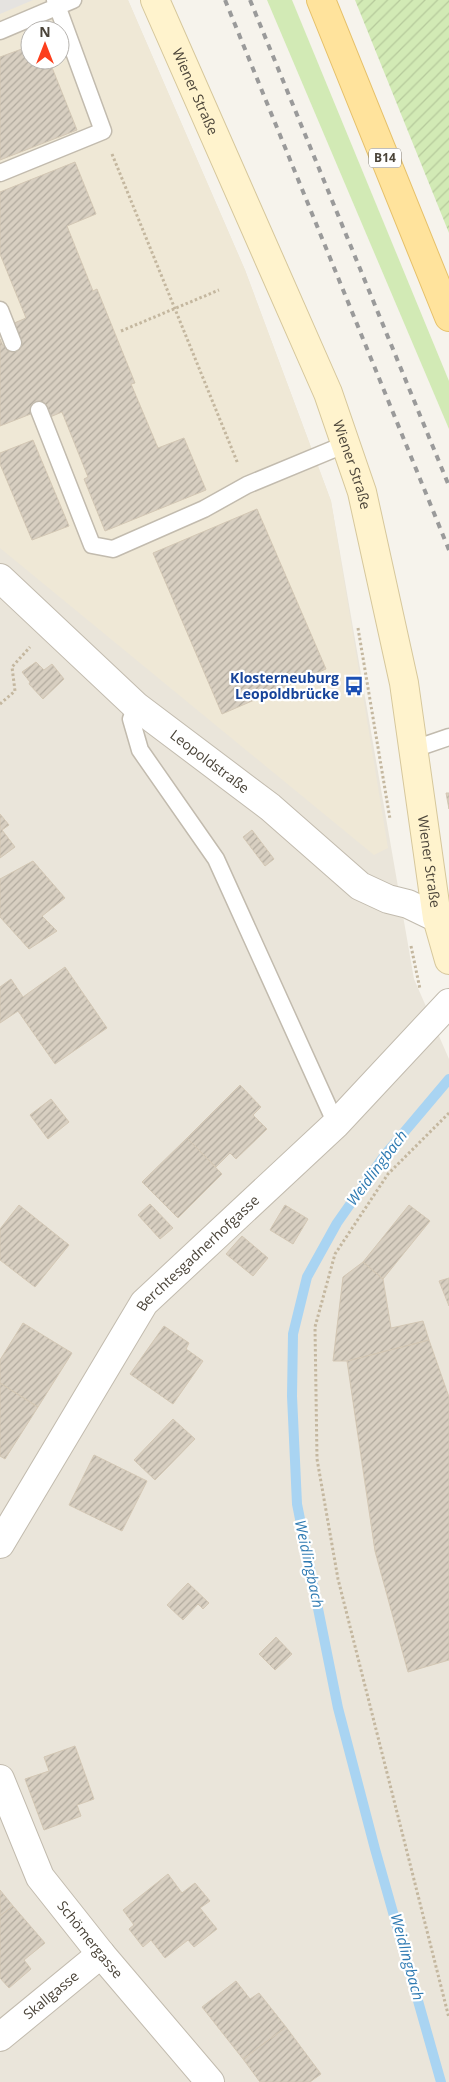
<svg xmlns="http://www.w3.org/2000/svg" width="449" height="2082" font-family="'Open Sans',sans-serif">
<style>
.residential{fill:#eae5da;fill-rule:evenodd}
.education{fill:#efe8d6;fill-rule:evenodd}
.grass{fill:#d2eab5}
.garden{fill:url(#garden-furrows)}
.parking{fill:#e5e3e0}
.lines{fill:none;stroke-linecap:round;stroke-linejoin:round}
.stream{stroke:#a9d4f2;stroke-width:10}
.building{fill:url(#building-hatch);stroke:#d3c7b4}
.lane-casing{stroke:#c2bbae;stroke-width:19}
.street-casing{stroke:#c2bbae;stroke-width:30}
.secondary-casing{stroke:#d6c79b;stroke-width:30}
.primary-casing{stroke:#e6c16a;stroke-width:30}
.path{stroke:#c4b79f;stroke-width:3;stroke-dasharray:2.5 2.5;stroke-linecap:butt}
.lane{stroke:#fff;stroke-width:16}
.street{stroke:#fff;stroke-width:28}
.secondary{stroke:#fff3cd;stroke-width:28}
.primary{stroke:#ffe39c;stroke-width:28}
.rail{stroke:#9a9a9a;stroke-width:4;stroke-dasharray:6 6;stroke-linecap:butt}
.labels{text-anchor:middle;stroke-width:4.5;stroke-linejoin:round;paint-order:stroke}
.shield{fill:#fff;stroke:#817c74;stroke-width:1}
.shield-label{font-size:12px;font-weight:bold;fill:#4b4439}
.street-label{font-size:14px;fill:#4b4439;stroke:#fff}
.transit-label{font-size:14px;font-weight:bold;fill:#164399;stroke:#fff;text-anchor:end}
.water-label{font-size:15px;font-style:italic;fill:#2e7ab2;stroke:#fff}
</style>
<defs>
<pattern id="garden-furrows" width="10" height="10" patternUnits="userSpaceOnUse" patternTransform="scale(1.25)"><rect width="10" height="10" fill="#d2eab5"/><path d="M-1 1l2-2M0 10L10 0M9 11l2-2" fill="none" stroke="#b6ca9c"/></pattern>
<pattern id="building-hatch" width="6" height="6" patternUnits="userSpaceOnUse" patternTransform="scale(1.25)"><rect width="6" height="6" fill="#d8cfc1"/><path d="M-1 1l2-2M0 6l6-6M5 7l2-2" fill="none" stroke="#b1aa9e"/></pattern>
</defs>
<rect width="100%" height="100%" fill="#f6f3ec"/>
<path class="residential" d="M0 0H128L245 270 331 501 414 979 449 1059V2082H0ZM30 30H60V60H30Z"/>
<path class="education" d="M0 0H128L245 270 331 501 388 848 374 855 0 548ZM30 30H60V60H30Z"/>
<path class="grass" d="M267 0H292L449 381V429Z"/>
<path class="garden" d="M355 0H449V233Z"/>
<path class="parking" d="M0 0H33L0 14Z"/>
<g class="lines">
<path class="stream" d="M441 2082 375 1849 338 1708 297 1504 292 1396 293 1334 307 1277 337 1223 384 1156 449 1079"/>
</g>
<path class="building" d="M30 46V60H49L77 130 0 160V57Z
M75 162 96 214 67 226 93 291 97 289 135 383 131 384 158 448 184 438 206 490 105 531 84 479 88 477 62 412 50 417 46 408 0 426V339L3 346 19 341 12 324 26 318 0 254V192Z
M33 440 69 526 32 540 0 464V453Z
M257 509 326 669 222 714 153 553Z
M36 662 44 670 52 664 64 679 43 699 29 684 30 682 22 672Z
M446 793H449V809Z
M0 814 9 825 2 830 15 847 0 858Z
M252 830 274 859 265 866 243 837Z
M33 861 65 898 42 916 57 931 29 949 0 917V879Z
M65 967 107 1028 55 1064 18 1011 0 1023V987L11 979 23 997Z
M240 1085 261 1107 253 1115 267 1129 236 1159 230 1153 216 1167 187 1138Z
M51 1099 69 1122 48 1139 30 1115Z
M187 1138 222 1174 178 1218 142 1182Z
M150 1204 173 1228 160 1239 138 1215Z
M19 1205 69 1245 35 1287 0 1260V1229Z
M285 1205 308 1219 293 1244 270 1230Z
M409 1205 430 1221 383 1279 363 1262Z
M242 1236 268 1258 253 1276 226 1254Z
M363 1262 383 1279 391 1328 423 1321 429 1340 347 1361H333L343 1277Z
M449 1278V1306L439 1281Z
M23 1323 72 1353 38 1407 0 1383V1360Z
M164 1326 189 1343 186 1349 203 1361 173 1404 130 1374Z
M429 1340 449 1397V1660L408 1672 375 1551 347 1361Z
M0 1383 38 1407 5 1459 0 1456Z
M173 1419 195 1439 155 1480 134 1460Z
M94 1455 147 1481 122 1531 69 1505Z
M188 1583 209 1603 203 1609 198 1604 183 1620 167 1605Z
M276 1637 292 1654 275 1670 259 1654Z
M75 1746 94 1799 77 1805 81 1816 44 1830 25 1779 49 1771 44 1757Z
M168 1874 182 1893 195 1883 210 1901 200 1908 217 1929 194 1947 188 1940 165 1958 151 1940 143 1947 129 1929 134 1925 123 1910Z
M0 1890 13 1906 0 1916Z
M13 1906 45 1943 24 1960 31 1969 9 1988 0 1978V1916Z
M236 1981 250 1999 259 1993 286 2027 243 2059 202 2007Z
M286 2027 321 2074 310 2082H260L243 2059Z"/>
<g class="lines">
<defs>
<path id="lane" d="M0 31 73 0
M0 173 103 131 55 0
M0 310 13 343
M39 410 92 545 113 549 204 509 247 485 346 444
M136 706 131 719 140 750 216 859 336 1124
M414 749 449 737"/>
<g id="street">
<path id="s1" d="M0 578 136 706 270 807 360 886 388 899 408 904 437 918"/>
<path id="s2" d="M0 1544 144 1303 336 1124 449 1003"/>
<path id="s3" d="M0 1779 40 1877 101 1954 210 2082"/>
<path id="s4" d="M0 2037 101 1954"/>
</g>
<g id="secondary">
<path id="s5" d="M155 0 328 393 362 492 404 683 437 918 449 960"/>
</g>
<path id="primary" d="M321 0 449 317"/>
</defs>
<use href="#lane" class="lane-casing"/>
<use href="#street" class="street-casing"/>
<use href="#secondary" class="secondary-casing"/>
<use href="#primary" class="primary-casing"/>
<path class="path" d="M112 154 238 464
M121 331 219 290
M358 628 390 819
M0 704 15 691 12 667 30 647
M411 946 420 989
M449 1113 388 1174 335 1254 315 1327 317 1459 338 1579 449 2018"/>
<use href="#lane" class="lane"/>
<use href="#street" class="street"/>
<use href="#secondary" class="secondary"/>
<use href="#primary" class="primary"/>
<path class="rail" d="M225 0 449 550
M250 0 449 486"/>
</g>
<defs>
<symbol id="bus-bare" viewBox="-9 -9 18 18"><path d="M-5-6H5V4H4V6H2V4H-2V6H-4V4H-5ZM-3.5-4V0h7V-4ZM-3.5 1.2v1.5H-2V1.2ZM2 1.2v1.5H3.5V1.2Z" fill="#1a4fb4" stroke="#fff" stroke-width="2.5" paint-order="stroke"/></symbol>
</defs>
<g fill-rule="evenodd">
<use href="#bus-bare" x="340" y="672" width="28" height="28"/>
</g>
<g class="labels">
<rect class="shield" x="369" y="148.5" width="32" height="19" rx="4"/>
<g class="shield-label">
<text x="385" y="162">B14</text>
</g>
<g class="street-label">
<text dy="5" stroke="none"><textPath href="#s5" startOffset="100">Wiener Straße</textPath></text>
<text dy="5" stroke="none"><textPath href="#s5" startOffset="505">Wiener Straße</textPath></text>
<text dy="5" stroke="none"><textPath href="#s1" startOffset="279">Leopoldstraße</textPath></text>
<text dy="5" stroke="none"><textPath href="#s5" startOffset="910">Wiener Straße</textPath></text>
<text dy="5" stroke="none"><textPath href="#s2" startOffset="354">Berchtesgadnerhofgasse</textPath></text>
<text dy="5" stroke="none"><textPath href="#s3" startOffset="186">Schömergasse</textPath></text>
<text dy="5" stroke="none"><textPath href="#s4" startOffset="66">Skallgasse</textPath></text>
</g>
<g class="transit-label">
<text x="339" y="683">Klosterneuburg<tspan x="339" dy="16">Leopoldbrücke</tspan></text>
</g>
<g class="water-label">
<text transform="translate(377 1168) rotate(-53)" y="5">Weidlingbach</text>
<text transform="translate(309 1564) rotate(78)" y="5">Weidlingbach</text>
<text transform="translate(407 1957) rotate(75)" y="5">Weidlingbach</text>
</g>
</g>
<g transform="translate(45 45)"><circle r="24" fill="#ffffff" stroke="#b7b4b0"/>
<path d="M0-4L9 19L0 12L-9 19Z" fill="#fc3f1d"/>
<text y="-8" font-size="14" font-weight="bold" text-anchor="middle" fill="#4b4439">N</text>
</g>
</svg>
